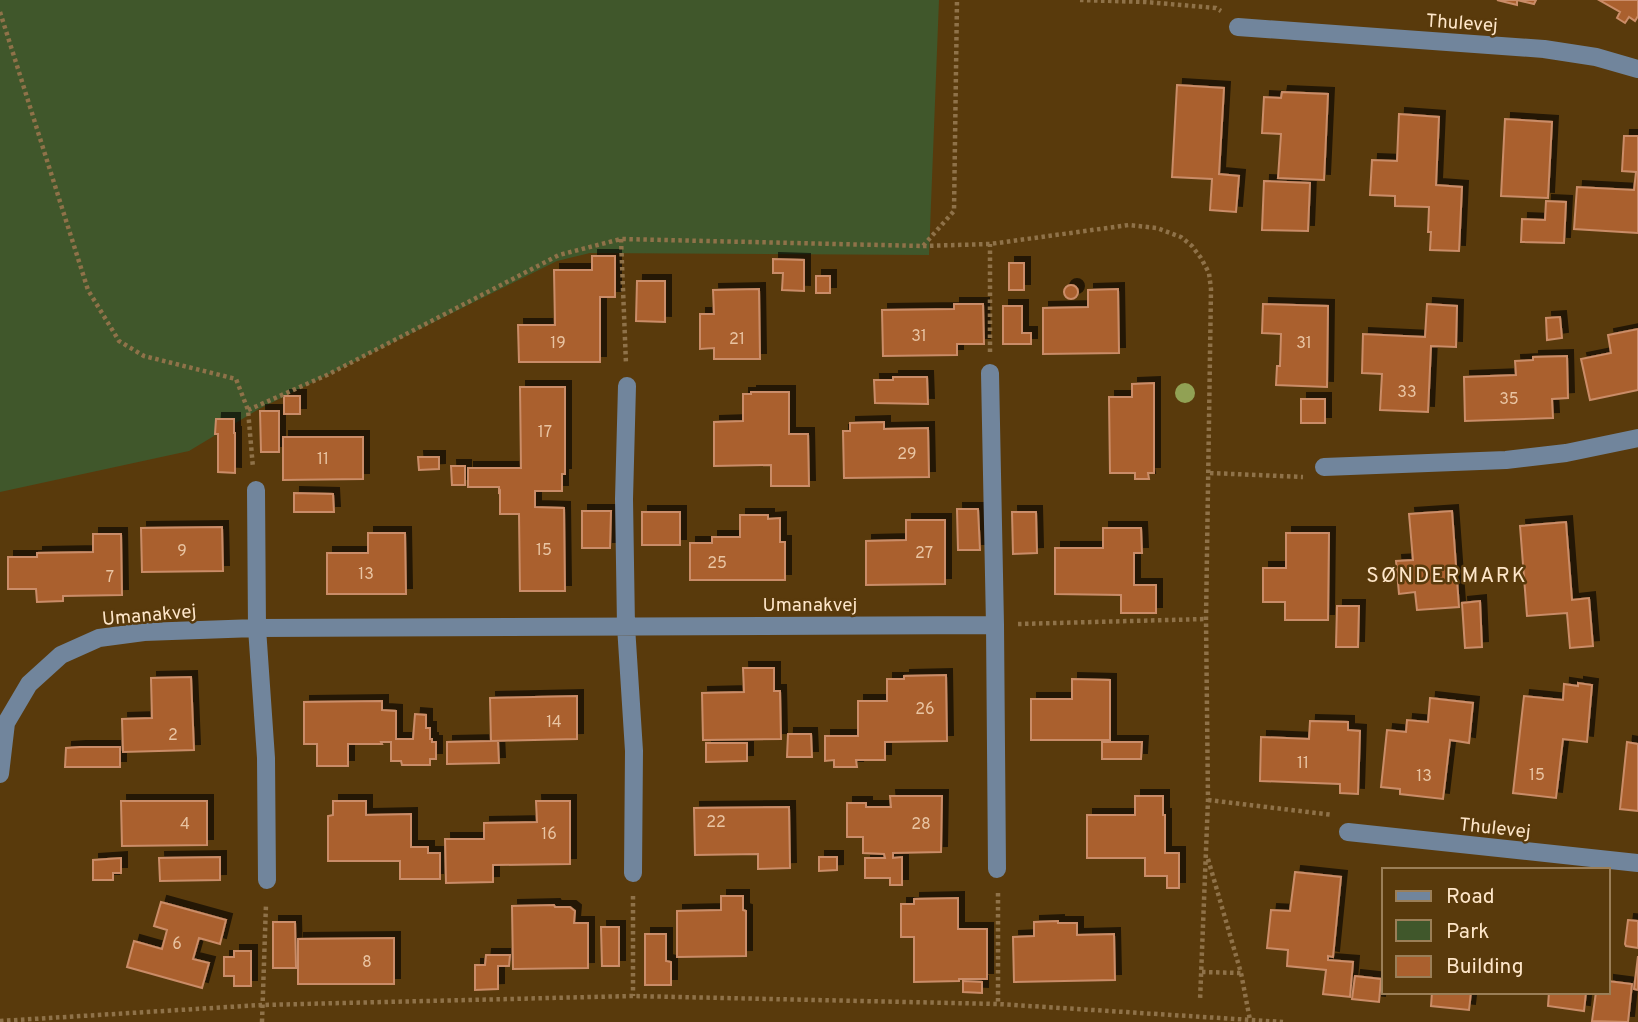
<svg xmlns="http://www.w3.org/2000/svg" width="1638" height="1022" font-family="Overpass,sans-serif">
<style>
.green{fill:#40572b}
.building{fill:#aa602e;stroke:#ca8c67;stroke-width:2;filter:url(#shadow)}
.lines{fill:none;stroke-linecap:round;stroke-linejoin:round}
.path{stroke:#8f7249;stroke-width:4.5;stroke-dasharray:3.5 3.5;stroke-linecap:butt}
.minor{stroke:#71859c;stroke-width:18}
.tree{fill:#91a154}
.labels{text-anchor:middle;stroke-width:5;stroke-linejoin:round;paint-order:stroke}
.number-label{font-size:16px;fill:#e9c4a2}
.street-label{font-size:19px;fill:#fee6c9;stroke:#593a0c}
.neighbourhood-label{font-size:21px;letter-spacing:2px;fill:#fee6c9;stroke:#593a0c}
</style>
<defs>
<filter id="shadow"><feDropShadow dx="6" dy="-6" stdDeviation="0" flood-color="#0009"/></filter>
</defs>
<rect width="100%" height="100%" fill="#593a0c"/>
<path class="green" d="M0 0H939L929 255 590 253 557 261 259 409 189 451 0 492Z"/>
<path class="building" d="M1497 0H1536L1534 4 1517 0V5Z
M1599 0H1638V16L1635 21 1629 17 1625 23 1617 18 1620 12Z
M1177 85 1224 88 1219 174 1239 176 1236 212 1210 210 1212 179 1172 177Z
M1282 92 1328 94 1324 180 1278 178 1281 134 1262 133 1264 97 1281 98Z
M1399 114 1439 117 1436 185 1462 187 1459 251 1430 250 1431 232H1428L1429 207 1395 206V196L1370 195 1372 160 1397 161Z
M1505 119 1552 122 1548 198 1501 196Z
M1624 136H1638V233L1574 229 1577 187 1634 190 1636 172 1622 171Z
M1264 181 1310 183 1308 231 1262 230Z
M1546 201 1566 202 1564 243 1521 242 1522 219 1545 220Z
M592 256H615V297H600V362H519L518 325H555L554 270H592Z
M773 259 804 260V291L782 290 783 273H773Z
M1009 263H1024V290H1009Z
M816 276H830V293H816Z
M637 281H665V322L636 321Z
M1064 292a7 7 0 1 1 14 0a7 7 0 1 1-14 0Z
M759 289 760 359H714V348L700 349V314H714L713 290Z
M1118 289 1119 353 1043 354V308L1088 307V290Z
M954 304H983L984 344H957V355L883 356 882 310 954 309Z
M1263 304 1328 306 1327 387 1276 385 1277 366H1280L1281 334 1262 333Z
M1427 304 1457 306 1456 347 1431 346 1428 412 1380 410 1382 374 1362 373 1363 334 1425 337Z
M1003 306H1022V333H1031V344H1003Z
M1560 317 1562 338 1547 340 1546 318Z
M1638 329V390L1590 400 1581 359 1611 353 1608 335Z
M1567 356 1568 398 1552 399 1553 418 1465 421 1464 377 1516 375 1515 361 1533 360V357Z
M893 377H927L928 404 875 403 874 380H893Z
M1154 383V473H1148L1149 479H1135V473H1110L1109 397H1132V384Z
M520 387H565V474H562V491H535V507L564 508 565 591H520L519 514H500V491L499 492V487H468V468H521Z
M751 392H789V434H808L809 486H771V465L714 466V422L743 421V394H751Z
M284 396H300V414H284Z
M1301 399H1325V423H1301Z
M260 411H279V452H261Z
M216 419H234V433H235V473L218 472V434H215Z
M884 422V429L928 428 929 477 844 478 843 431H850V423Z
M283 437H363V479L283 480Z
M418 457H439V469L419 470Z
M451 466H465V485H452Z
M294 493 333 494 334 512H294Z
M957 509H978L980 550H958Z
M582 511H611L610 548H582Z
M1452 511 1459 607 1417 610 1415 592 1399 594 1396 561 1413 560 1409 514Z
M642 512H680V545H642Z
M1012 512H1036L1037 553 1013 554Z
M740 515H768V519L780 518V542H785V580H690V543H712V537H740Z
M906 520H945V584L866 585V541L906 540Z
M1566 522 1572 600 1589 598 1593 646 1570 648 1567 613 1527 616 1520 526Z
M222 527 223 571 142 572 141 528Z
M1103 528H1141L1142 553H1134V585H1156V613H1121V595L1055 594V548H1103Z
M368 533H405L406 594H327V553H368Z
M1286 533H1329L1328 620H1285V602H1263V568H1286Z
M93 534H121L122 595 63 596V601L37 602 36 589H8V557H37V553L93 552Z
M1480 601 1482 647 1465 648 1462 603Z
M1337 606H1359L1358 647H1336Z
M743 668H774V691H780L781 739 703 740 702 693 744 692Z
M946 675 947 741 885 742V760H856L857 767H834V760L825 761V736H858V701H887V679H904V676Z
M191 677 194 750 123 752 122 719 152 718 151 678Z
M1072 679 1110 680V740H1031V699H1072Z
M1578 683 1592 685 1587 742 1563 739 1556 798 1513 793 1524 696 1563 700 1564 684 1578 686Z
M577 696V739L491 741 490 698Z
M1430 698 1473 703 1469 743 1450 740 1443 799 1400 794V789L1381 787 1387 730 1406 732 1407 720 1428 722Z
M382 701V710L396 711V739H413L415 714 426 715V728H430V739H432V742H436V759H430V765H402L401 761H391V742H381L382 744H348V766H317V744H304V702Z
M1310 721 1348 722V730L1360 731 1358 794 1340 793V784L1260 781 1261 737 1309 739Z
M788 734H811L812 757H787Z
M491 741H498L499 763 447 764V742Z
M1102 742H1142L1141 759H1102Z
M1627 742 1638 744V811L1620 809Z
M706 743H747V761L706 762Z
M80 747H120V767H65L66 748Z
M890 796H942L941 852 893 853V858L902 857V885H890V878H865V858H885L884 854 863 853V837H847V803H866V807H891Z
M1135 796H1163V815H1165V853H1179V888H1167V876H1145V858H1087V815H1135Z
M121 801H207V845L122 846Z
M333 801H366V815L411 814V847H428V853H440V879H400V861H328V816L333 815Z
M536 801H570V864L493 865V882L446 883 445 839H484V823L537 822Z
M789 807 790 868 758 869V854L695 855 694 808Z
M220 857V880L160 881 159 858Z
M819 857H837V870L819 871Z
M121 858V873H113V880H93V860Z
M1295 872 1341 877 1333 957 1328 956V960L1353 962 1350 997 1323 994 1326 970 1287 966 1288 950 1267 948 1271 910 1290 911Z
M721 896H743V910L746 911V956L677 957V911L721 910Z
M958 898V929H987V979H959V981L914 982V937H901V904H914V899Z
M161 902 226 920 220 944 199 938 193 959 209 963 202 988 127 967 134 941 162 949 167 930 154 926Z
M554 905 555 907H570L575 911 574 923H588V968L513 969 512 906Z
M1628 920 1638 921V948L1626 946 1625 944Z
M1058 921V923H1077V935L1114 934 1115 980 1014 982 1013 937 1034 936V922Z
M273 922H295L296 968H273Z
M601 927H619V966H602Z
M645 934H666V961L671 962V985H645Z
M394 938V984H298V939Z
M234 951H251V986H234V976H224V957H234Z
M486 955H510L509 966H498V989L475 990V965H485Z
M1638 956V990L1634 989Z
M1355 976 1381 979 1379 1002 1352 999Z
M963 981 982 982V993L963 992Z
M1608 981 1632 984 1628 1022 1592 1021 1596 992H1608Z
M1432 992H1471L1469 1010 1431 1006Z
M1549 992H1586L1584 1011 1548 1006Z"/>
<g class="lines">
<path class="path" d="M1080 0 1146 2 1216 8 1221 11
M0 12 88 290 119 341 144 356 236 379 248 410 253 468
M621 239 626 364
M923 246 990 244 1129 225 1157 228 1181 237 1192 246 1201 258 1209 273 1211 289 1206 619 1208 800 1200 1001
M990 352V244
M248 410 327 375 559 255 621 239 923 246 954 211 957 0
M1210 473 1303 477
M1018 624 1206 619
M1208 800 1333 815
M1208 859 1241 973 1250 1020
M998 893V1004
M633 896V996
M1202 972 1241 973
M0 1021 261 1005 633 996 998 1004 1283 1022
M262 1022 266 904"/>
<path class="minor" d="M1238 27 1544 49 1596 57 1638 69
M990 373 995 625 997 869
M627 386 624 499 626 626 634 751 633 873
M1324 467 1506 460 1566 453 1638 438
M256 490 257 628 266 758 267 880
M0 774 6 723 29 684 61 655 99 638 144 632 257 628 995 625
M1348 832 1638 863"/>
</g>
<circle class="tree" cx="1185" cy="393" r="10"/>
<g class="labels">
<g class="number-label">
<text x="919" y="341">31</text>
<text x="737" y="344">21</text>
<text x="558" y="348">19</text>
<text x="1304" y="348">31</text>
<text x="1407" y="397">33</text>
<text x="1509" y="404">35</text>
<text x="545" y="437">17</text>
<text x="907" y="459">29</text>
<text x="323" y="464">11</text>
<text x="544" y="555">15</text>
<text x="182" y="556">9</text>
<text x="924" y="558">27</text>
<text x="717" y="568">25</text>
<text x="366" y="579">13</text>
<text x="110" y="582">7</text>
<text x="925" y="714">26</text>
<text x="554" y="727">14</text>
<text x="173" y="740">2</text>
<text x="1303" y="768">11</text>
<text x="1537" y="780">15</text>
<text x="1424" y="781">13</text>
<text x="716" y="827">22</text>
<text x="185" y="829">4</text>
<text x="921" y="829">28</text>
<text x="549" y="839">16</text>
<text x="177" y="949">6</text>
<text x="367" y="967">8</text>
</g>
<g class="street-label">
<text transform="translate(1462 22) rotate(4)" y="7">Thulevej</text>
<text x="810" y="611">Umanakvej</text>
<text transform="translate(149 614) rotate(-5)" y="7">Umanakvej</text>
<text transform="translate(1495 827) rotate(6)" y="7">Thulevej</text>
</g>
<g class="neighbourhood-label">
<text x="1447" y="582">SØNDERMARK</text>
</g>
</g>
<rect x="1382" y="868" width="228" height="126" fill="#593a0c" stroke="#9b7f58" stroke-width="2"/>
<rect x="1396" y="891" width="35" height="10" fill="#71859c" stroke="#9b7f58" stroke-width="2"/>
<text x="1446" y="903" font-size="21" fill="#fee6c9">Road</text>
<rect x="1396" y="920" width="35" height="21" fill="#40572b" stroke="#9b7f58" stroke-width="2"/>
<text x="1446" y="938" font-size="21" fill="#fee6c9">Park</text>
<rect x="1396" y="956" width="35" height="21" fill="#aa602e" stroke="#9b7f58" stroke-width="2"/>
<text x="1446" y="973" font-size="21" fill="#fee6c9">Building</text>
</svg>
